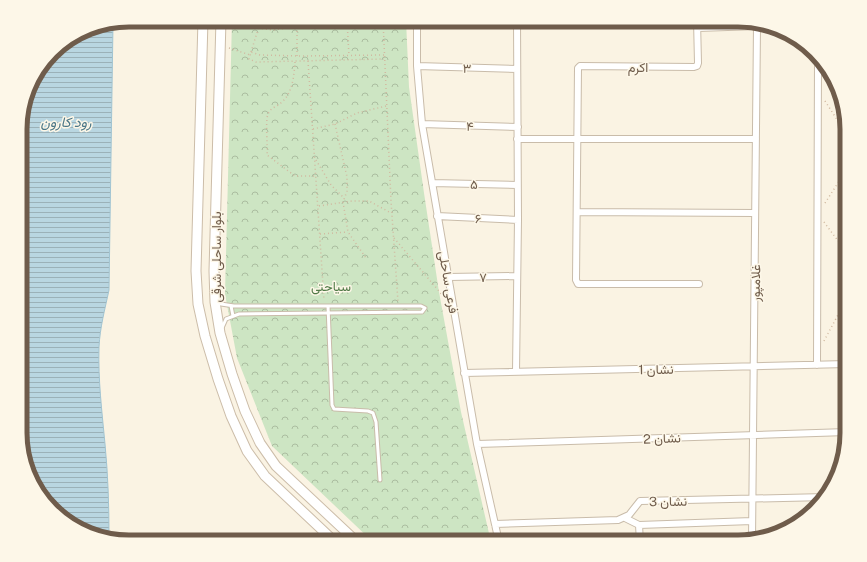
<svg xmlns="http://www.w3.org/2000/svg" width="867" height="562" font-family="'Public Sans',Vazirmatn,sans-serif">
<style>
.forest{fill:url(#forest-crowns)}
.water{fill:url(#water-rules);stroke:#a1c4d2}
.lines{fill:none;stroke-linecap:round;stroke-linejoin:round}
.service-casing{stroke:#c9bcaa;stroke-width:5}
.minor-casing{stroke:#c9bcaa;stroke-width:8}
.secondary-casing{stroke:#ccbda9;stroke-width:11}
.path{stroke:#d1b9a0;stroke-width:1.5;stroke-dasharray:1 3;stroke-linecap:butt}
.service{stroke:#fff;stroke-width:3}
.minor{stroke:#fff;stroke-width:6}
.secondary{stroke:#fff;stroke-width:9}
.labels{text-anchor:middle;stroke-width:3;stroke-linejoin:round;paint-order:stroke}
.street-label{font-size:13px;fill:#6f5c4b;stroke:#fdf7e8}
.park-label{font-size:13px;fill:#517a47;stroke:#fdf7e8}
.water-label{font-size:14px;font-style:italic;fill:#4b7687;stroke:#fdf7e8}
.rim{fill:none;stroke:#6f5c4b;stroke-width:5}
</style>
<defs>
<pattern id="forest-crowns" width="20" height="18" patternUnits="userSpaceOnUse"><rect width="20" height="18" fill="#cde5c3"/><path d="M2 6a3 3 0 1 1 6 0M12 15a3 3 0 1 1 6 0" fill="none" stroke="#abbda0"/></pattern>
<pattern id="water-rules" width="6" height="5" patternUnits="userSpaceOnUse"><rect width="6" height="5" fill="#b9d6e1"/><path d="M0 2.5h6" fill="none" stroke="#9bb1b8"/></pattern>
</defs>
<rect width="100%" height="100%" fill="#faf3e3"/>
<path class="forest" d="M232 20H406L409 87 424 193 439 292 461 412 491 542H373L272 446 237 358 225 294Z"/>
<path class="water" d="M113 23 109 290C105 309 100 327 99 347 98 380 102 412 105 444 108 475 109 505 109 536L68 524 35 488 21 447V115L31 80 57 47 87 28Z"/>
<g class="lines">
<defs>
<path id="service" d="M218 299 221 304 234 306H421L425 308 422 312 239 314 226 319 222 328
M231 306 233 316
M328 306 332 405 334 409 368 411 373 413 376 422 380 480"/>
<path id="minor" d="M417 20V66L422 124 477 444 499 542
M697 20 698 63 697 66 694 67 580 66 578 68 576 280 578 284H699
M697 28 758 26
M417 66 517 69
M422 124 518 127
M517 139H756
M432 183 517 185
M578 212 755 213
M437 216 518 220
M448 277 517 276
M817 365 818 59
M516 372 518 220 517 20
M464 373 847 364
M477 444 847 432
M625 518 639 525 752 521
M495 524 618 520 629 515 640 501 826 497
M639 525 640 542
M752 540 757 26"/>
<path id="secondary" d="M203 20 196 271 198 304 205 336 218 379 231 416 247 451 265 476 335 542
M221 20 214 271 215 302 220 333 232 374 245 411 260 443 276 466 357 542"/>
</defs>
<use href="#service" class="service-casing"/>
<use href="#minor" class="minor-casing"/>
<use href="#secondary" class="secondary-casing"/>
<path class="path" d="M347 20 349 56
M383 20 391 201 398 302
M258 28 272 30 352 20
M229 48 250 55
M251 52 261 20
M384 55 301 56 260 55 251 52 249 59 256 62 384 59
M297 56V20
M308 61 324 300
M295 62C294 75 293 92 282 102 277 107 271 107 268 114 265 122 268 146 267 155L295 176H316
M825 101 847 135
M335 124 347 177V191L343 202 348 232 366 258
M313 129 335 124 357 113 386 106
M316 160 331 185 344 198
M825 203 847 169
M319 206 352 201H369L391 213
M824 222 847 253
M320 234 348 232
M394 238 444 297
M824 341 847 298"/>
<use href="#service" class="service"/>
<use href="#minor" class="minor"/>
<use href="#secondary" class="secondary"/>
</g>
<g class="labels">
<g class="street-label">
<text x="638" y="72">اکرم</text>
<text transform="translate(467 68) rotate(2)" y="5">۳</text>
<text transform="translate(470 126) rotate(2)" y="5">۴</text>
<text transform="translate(474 184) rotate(2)" y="5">۵</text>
<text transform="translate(478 218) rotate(2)" y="5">۶</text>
<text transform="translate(216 257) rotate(-90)" y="5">بلوار ساحلی شرقی</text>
<text x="483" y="282">۷</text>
<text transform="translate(449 282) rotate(80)" y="5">فرعی ساحلی</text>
<text transform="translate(755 283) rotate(-89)" y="5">غلامپور</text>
<text transform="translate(656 369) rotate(-1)" y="5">نشان 1</text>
<text transform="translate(662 438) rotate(-2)" y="5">نشان 2</text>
<text transform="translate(668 501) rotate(-1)" y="5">نشان 3</text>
</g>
<g class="park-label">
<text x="331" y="291">سیاحتی</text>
</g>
<g class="water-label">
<text x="66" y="127">رود کارون</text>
</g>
</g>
<path d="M0 0H867V562H0ZM129 27H738A102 102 0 0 1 840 129V433A102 102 0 0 1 738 535H129A102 102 0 0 1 27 433V129A102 102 0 0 1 129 27Z" fill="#fdf7e8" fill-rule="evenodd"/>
<path class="rim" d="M129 27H738A102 102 0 0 1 840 129V433A102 102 0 0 1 738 535H129A102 102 0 0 1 27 433V129A102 102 0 0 1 129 27Z"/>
</svg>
